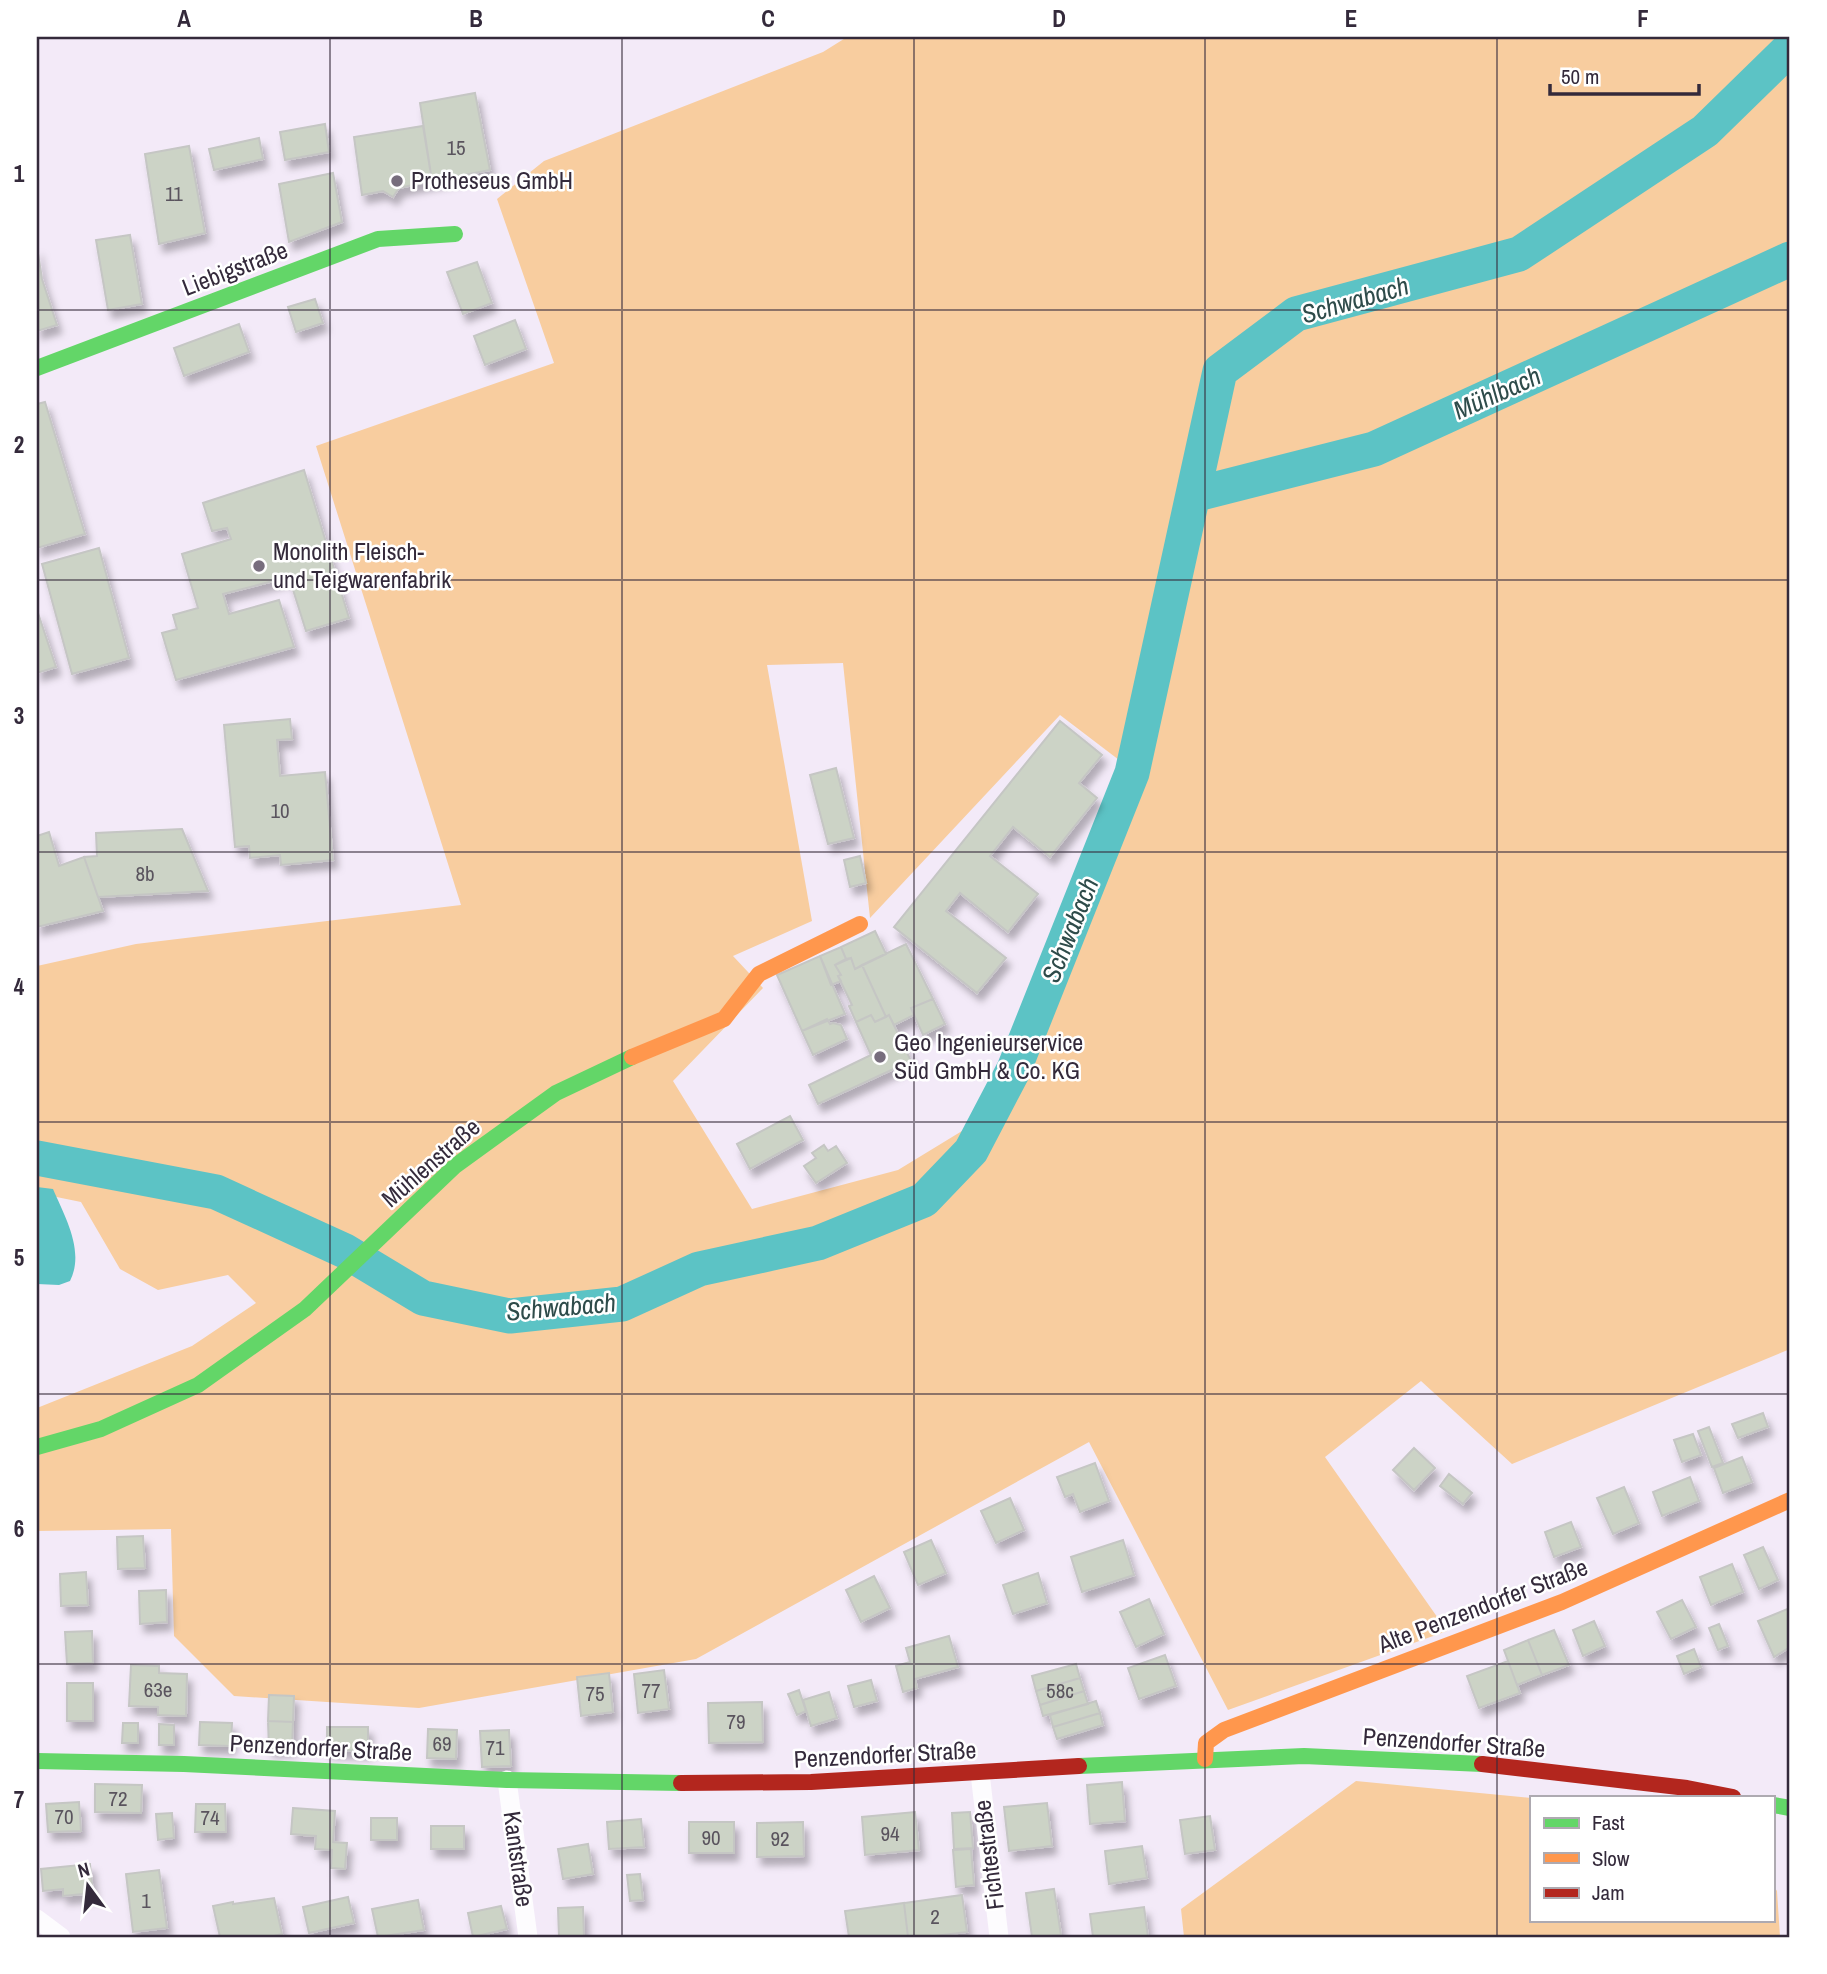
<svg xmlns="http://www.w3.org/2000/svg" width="1827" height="1974" font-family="'Archivo Narrow',sans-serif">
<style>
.green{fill:#f8cd9f;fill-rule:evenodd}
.water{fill:#5cc3c5}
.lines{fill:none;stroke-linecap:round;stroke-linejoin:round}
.river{stroke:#5cc3c5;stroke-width:35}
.building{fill:#ccd3c6;stroke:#c5c6c4;stroke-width:2;filter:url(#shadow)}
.street{stroke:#fdfcfe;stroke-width:19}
.fast{stroke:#63d668;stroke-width:16}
.slow{stroke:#ff974d;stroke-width:16}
.jam{stroke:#b3261e;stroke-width:16}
.grid{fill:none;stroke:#342a3b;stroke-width:2;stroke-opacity:0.55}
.poi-dot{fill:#776d7d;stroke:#fff;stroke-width:2.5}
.labels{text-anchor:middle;stroke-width:5;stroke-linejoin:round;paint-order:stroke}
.number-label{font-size:21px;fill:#5a545e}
.poi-label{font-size:24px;fill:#342a3b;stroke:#fff;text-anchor:start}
.street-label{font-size:24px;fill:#342a3b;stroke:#fff}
.water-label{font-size:26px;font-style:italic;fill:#2e4b4a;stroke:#fff}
.neatline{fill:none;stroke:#342a3b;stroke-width:2.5}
.grid-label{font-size:23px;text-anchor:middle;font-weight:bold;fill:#342a3b}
</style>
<defs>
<filter id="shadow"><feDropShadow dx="4.5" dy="8" stdDeviation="3.5" flood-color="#0004"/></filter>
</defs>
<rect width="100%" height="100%" fill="#f3eaf8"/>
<path class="green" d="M847 37H1790V1349L1512 1464 1421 1381 1325 1457 1447 1631 1228 1710 1089 1442 696 1659 419 1708 234 1696 174 1636 171 1529 37 1531V1408L192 1346 256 1303 228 1275 158 1290 120 1269 81 1202 37 1193V966L136 944 461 905 316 446 554 363 497 199 544 161 823 52ZM843 663 870 918 1060 715 1123 763 980 1120 898 1170 752 1209 673 1081 763 988 733 956 812 921 767 665Z
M1356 1781 1531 1798V1920H1773V1885L1777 1891 1780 1937H1184L1181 1909Z"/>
<path class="water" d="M37 1187 53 1189C65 1217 85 1251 70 1281L59 1285 37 1284Z"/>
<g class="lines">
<path class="river" d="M1193 495 1374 449 1790 259
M37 1158 216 1192 345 1251 423 1298 510 1316 622 1304 699 1269 818 1243 924 1200 971 1151 1014 1069 1132 773 1220 371 1296 314 1519 254 1705 131 1790 48"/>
</g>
<path class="building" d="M475 93 490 170 432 181 420 103Z
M325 124 329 152 285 160 280 132Z
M423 126 432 181 399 188 393 197 383 191 362 195 354 137Z
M259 138 263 159 214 170 209 149Z
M189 146 205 233 159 244 145 154Z
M333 173 342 222 289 242 279 184Z
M130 235 142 304 108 310 96 240Z
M37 247 42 279 57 325 37 331Z
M477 262 492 303 463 314 447 272Z
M315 299 323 323 296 332 288 307Z
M515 320 526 349 485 365 474 336Z
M239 324 249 352 184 376 174 348Z
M45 402 85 534 37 548V404Z
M304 470 349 618 306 631 289 577 223 594 229 614 279 600 294 647 176 680 162 633 177 629 173 615 198 608 182 554 231 539 227 528 212 531 203 503Z
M99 548 129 658 72 674 42 564Z
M37 610 56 667 37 673Z
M290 719 292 739 277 740 280 776 325 772 333 860 281 865 280 855 250 858 249 846 235 847 224 725Z
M1060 721 1102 755 1079 783 1097 798 1050 857 1013 827 990 856 1038 894 1008 932 960 893 946 911 1006 958 977 993 894 927Z
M836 768 854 838 828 844 810 775Z
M182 829 208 891 98 897 84 857 97 856 96 833Z
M49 832 59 866 84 857 103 911 37 927V836Z
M860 856 866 883 850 887 844 860Z
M875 931 886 954 855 969 851 958 846 959 841 947Z
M906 944 933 999 911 1008 914 1015 894 1025 889 1015 886 1017 862 965Z
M841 947 846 959 835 965 841 975 838 976 841 981 831 985 820 956Z
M820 956 845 1014 802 1031 777 975Z
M851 958 855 969 862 965 886 1017 875 1022 871 1015 856 1022 849 1006 852 1005 838 976 841 975 835 965Z
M933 999 945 1024 923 1035 911 1008Z
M871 1015 875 1022 889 1015 911 1061 818 1104 809 1085 871 1055 856 1022Z
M827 1019 830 1024 833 1023 841 1025 847 1039 813 1055 802 1031Z
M790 1116 803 1140 750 1169 737 1144Z
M824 1145 828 1151 836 1146 847 1163 816 1183 804 1166 816 1158 812 1153Z
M1763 1413 1768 1427 1738 1438 1732 1424Z
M1709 1427 1723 1463 1712 1467 1698 1431Z
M1693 1434 1701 1455 1682 1462 1674 1440Z
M1414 1448 1435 1468 1414 1490 1393 1470Z
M1742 1457 1752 1482 1723 1493 1714 1468Z
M1095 1463 1109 1501 1080 1512 1073 1494 1065 1497 1057 1477Z
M1449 1474 1472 1493 1463 1504 1440 1486Z
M1690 1477 1699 1501 1662 1516 1653 1492Z
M1624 1487 1639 1523 1613 1534 1597 1498Z
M1010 1498 1024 1530 996 1543 981 1511Z
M1571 1522 1581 1547 1554 1557 1545 1532Z
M143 1536 145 1568 118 1569 117 1537Z
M931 1540 946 1573 918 1585 904 1552Z
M1123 1540 1134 1575 1082 1592 1071 1557Z
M1763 1547 1778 1580 1759 1589 1744 1555Z
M1732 1564 1743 1592 1711 1605 1700 1577Z
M86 1572 88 1605 61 1606 60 1574Z
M1038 1573 1047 1603 1013 1614 1003 1585Z
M874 1576 890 1608 861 1622 846 1590Z
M166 1590 167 1622 140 1624 139 1591Z
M1149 1599 1164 1634 1136 1647 1120 1612Z
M1682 1600 1696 1627 1671 1639 1657 1612Z
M1790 1608V1647L1774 1657 1758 1621Z
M1594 1621 1605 1646 1583 1656 1573 1630Z
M1719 1624 1728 1646 1718 1650 1709 1628Z
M1554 1630 1569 1665 1542 1675 1528 1640Z
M92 1631 93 1663 67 1664 65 1632Z
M949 1636 958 1667 915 1679 917 1688 903 1692 896 1666 910 1662 906 1648Z
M1528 1640 1542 1675 1517 1685 1504 1650Z
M1694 1649 1701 1667 1684 1674 1677 1656Z
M1165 1655 1176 1686 1139 1699 1128 1668Z
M1508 1661 1520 1693 1479 1708 1467 1676Z
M1076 1664 1080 1678 1036 1691 1032 1676Z
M131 1665 159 1666V1673L187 1674 186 1716 158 1715V1707L129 1706Z
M664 1670 669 1709 638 1713 634 1674Z
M609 1673 613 1712 581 1716 577 1677Z
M1080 1678 1084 1691 1040 1705 1036 1691Z
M871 1680 877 1701 854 1707 848 1686Z
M67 1683H93V1721H67Z
M799 1690 806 1711 797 1715 788 1694Z
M1084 1691 1088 1704 1043 1716 1040 1705Z
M829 1692 837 1718 811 1726 803 1700Z
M269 1695 294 1696 293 1722 268 1721Z
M1096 1701 1100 1713 1053 1727 1050 1715Z
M762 1702 763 1742 709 1743 708 1703Z
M1100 1713 1103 1725 1057 1739 1053 1727Z
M268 1721 293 1722 292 1748 269 1749Z
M200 1722 232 1723 231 1746 199 1745Z
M123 1723H138V1743H122Z
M159 1724 174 1725V1745H159Z
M327 1727H368V1751L327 1750Z
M428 1729 457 1730 456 1759 427 1758Z
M509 1730 511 1766 482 1767 480 1731Z
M1122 1782 1125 1821 1090 1824 1087 1785Z
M95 1784 142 1785 141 1813 95 1812Z
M79 1802 81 1831 48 1832 46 1804Z
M1047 1803 1052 1846 1009 1851 1004 1807Z
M196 1804H225L226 1832H195Z
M293 1808 335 1811 333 1842 347 1843 345 1869 331 1868 332 1850 315 1849 316 1836 291 1834Z
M915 1812 919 1850 865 1855 862 1817Z
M970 1812 973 1848 954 1849 952 1813Z
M172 1813 174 1838 158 1840 156 1814Z
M1210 1816 1215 1850 1185 1854 1180 1820Z
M371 1818H397V1840H371Z
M641 1819 644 1847 609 1849 607 1822Z
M689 1822H734V1853H689Z
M803 1822 804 1856 757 1857V1823Z
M431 1826H464V1849H431Z
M588 1844 593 1874 563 1879 558 1849Z
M1142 1846 1147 1878 1109 1884 1105 1851Z
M971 1849 974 1885 956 1887 953 1850Z
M90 1864 93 1893 63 1896V1889L43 1891 41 1869Z
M159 1870 167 1928 133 1932 126 1874Z
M640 1874 643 1900 630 1901 627 1875Z
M1054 1889 1061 1935 1032 1937 1026 1893Z
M962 1895 967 1932 927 1937H908L904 1903Z
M348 1897 354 1923 309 1933 303 1907Z
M274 1898 282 1934 270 1937H220L213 1906 233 1902V1904Z
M418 1900 424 1930 378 1937 372 1909Z
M904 1903 908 1937H849L845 1911Z
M501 1906 507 1929 473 1937 468 1913Z
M583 1907 584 1937H559L558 1908Z
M1144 1907 1148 1937H1093L1090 1914Z"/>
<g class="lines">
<path class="street" d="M980 1773 999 1937
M507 1780 528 1937
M37 1919 61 1937"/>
<path class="fast" d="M37 368 378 239 455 234
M37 1447 101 1429 198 1385 305 1309 455 1166 556 1093 632 1057
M37 1761 184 1764 507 1780 681 1783
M1079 1766 1304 1756 1482 1764
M1773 1805 1790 1808"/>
<path class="slow" d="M632 1057 724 1019 759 974 860 924
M1205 1759 1206 1743 1224 1730 1562 1602 1790 1500"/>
<path class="jam" d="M1482 1764 1687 1788 1733 1797
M681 1783 811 1782 1079 1766"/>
</g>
<path class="grid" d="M330 37V1937M622 37V1937M914 37V1937M1205 37V1937M1497 37V1937M37 310H1790M37 580H1790M37 852H1790M37 1122H1790M37 1394H1790M37 1664H1790"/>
<g class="poi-dot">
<circle cx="397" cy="181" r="7"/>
<circle cx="259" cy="566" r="7"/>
<circle cx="880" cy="1057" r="7"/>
</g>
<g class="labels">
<g class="number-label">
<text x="456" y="155">15</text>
<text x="174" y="201">11</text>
<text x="280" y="818">10</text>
<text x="145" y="881">8b</text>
<text x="158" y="1697">63e</text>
<text x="651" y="1698">77</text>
<text x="1060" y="1698">58c</text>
<text x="595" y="1701">75</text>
<text x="736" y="1729">79</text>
<text x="442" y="1751">69</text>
<text x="495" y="1755">71</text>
<text x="118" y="1806">72</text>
<text x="64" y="1824">70</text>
<text x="210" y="1825">74</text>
<text x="890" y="1841">94</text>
<text x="711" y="1845">90</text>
<text x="780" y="1846">92</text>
<text x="146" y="1908">1</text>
<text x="935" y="1924">2</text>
</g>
<g class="poi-label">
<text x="411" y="189">Protheseus GmbH</text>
<text x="273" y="560">Monolith Fleisch-<tspan x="273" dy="28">und Teigwarenfabrik</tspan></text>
<text x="894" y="1051">Geo Ingenieurservice<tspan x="894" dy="28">Süd GmbH &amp; Co. KG</tspan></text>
</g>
<g class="street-label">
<text transform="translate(235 269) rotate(-21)" y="8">Liebigstraße</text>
<text transform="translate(431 1163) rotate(-41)" y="8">Mühlenstraße</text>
<text transform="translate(1483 1606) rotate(-21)" y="8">Alte Penzendorfer Straße</text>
<text transform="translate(1454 1743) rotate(4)" y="8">Penzendorfer Straße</text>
<text transform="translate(321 1748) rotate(3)" y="8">Penzendorfer Straße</text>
<text transform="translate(885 1755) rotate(-3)" y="8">Penzendorfer Straße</text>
<text transform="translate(989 1855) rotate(-97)" y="8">Fichtestraße</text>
<text transform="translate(518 1859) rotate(82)" y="8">Kantstraße</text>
</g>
<g class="water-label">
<text transform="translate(1355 300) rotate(-16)" y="9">Schwabach</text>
<text transform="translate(1497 393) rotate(-24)" y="9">Mühlbach</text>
<text transform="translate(1070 930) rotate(-68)" y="9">Schwabach</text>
<text transform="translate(561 1307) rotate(-5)" y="9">Schwabach</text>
</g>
</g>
<rect width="1827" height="1974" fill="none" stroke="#ffffff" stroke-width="77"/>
<rect x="1530" y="1796" width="245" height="126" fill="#ffffff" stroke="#aeaab1" stroke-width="2"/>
<rect x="1544" y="1818" width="35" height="10" fill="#63d668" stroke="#aeaab1" stroke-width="2"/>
<text x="1592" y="1830" font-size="21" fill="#342a3b">Fast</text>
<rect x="1544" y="1853" width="35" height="10" fill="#ff974d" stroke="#aeaab1" stroke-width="2"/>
<text x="1592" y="1866" font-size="21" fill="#342a3b">Slow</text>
<rect x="1544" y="1888" width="35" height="10" fill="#b3261e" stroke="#aeaab1" stroke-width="2"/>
<text x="1592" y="1900" font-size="21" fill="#342a3b">Jam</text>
<g transform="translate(88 1886) rotate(345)" stroke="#ffffff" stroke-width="5" paint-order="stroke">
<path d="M0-5L12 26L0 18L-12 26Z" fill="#342a3b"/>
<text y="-10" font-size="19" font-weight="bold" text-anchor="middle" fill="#342a3b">N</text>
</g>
<path d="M1550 84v10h149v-10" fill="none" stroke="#342a3b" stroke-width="3.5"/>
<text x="1561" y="84" font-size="21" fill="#342a3b" stroke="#ffffff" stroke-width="5" paint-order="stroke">50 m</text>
<rect x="38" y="38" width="1750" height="1898" class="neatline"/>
<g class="grid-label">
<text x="184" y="27">A</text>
<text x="476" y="27">B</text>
<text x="768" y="27">C</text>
<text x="1059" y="27">D</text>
<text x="1351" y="27">E</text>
<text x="1643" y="27">F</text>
<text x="19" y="182">1</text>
<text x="19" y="453">2</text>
<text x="19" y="724">3</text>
<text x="19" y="995">4</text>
<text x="19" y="1266">5</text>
<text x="19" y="1537">6</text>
<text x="19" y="1808">7</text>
</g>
</svg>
